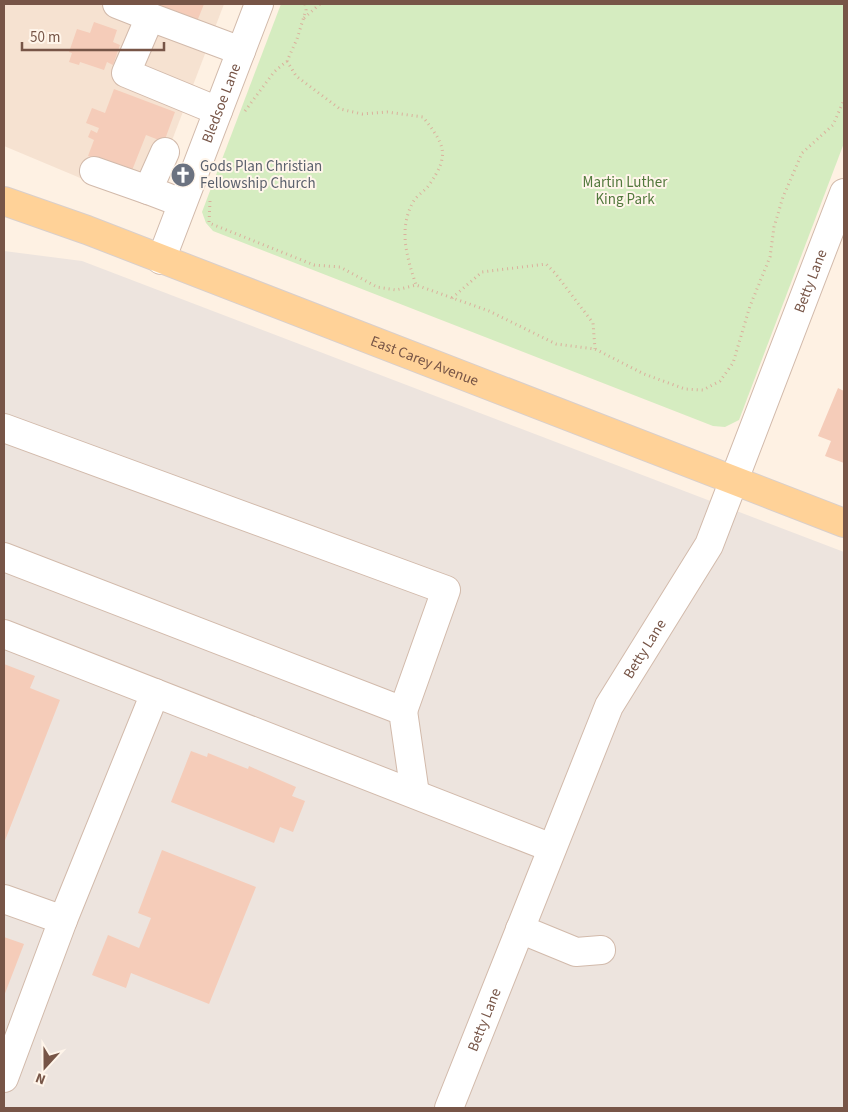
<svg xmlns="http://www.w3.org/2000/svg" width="848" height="1112" font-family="'Source Sans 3',sans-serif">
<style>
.residential{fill:#f6e2d1}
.industrial{fill:#ede4de}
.green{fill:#d5ecc0}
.building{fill:#f5ccb9}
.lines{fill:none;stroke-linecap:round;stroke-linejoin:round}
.minor-casing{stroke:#d2baab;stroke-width:30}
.major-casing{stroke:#d9cfcb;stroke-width:30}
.path{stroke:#dab09c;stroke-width:3;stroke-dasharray:1 4;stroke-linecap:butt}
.minor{stroke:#fff;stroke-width:28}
.major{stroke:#ffd298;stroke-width:28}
.labels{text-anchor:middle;stroke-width:4;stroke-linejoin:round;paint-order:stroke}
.street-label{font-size:15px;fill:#775547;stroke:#fff5ea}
.worship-label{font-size:15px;fill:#5b616d;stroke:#fff5ea;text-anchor:start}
.park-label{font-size:15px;fill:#52783c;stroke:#fff5ea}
</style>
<rect width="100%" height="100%" fill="#fef1e3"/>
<path class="residential" d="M4 4H224L147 206 4 146Z"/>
<path class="industrial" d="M4 251 82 261 844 552V1108H4Z"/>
<path class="green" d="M281 4H844V143L739 420 725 427 713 426 213 231 206 223 202 212Z"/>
<path class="building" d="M157 4H204L196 24 155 8Z
M94 22 117 30 113 42 120 45 113 65 107 62 104 70 80 62 79 65 69 62 72 53 69 52 77 29 90 33Z
M114 89 175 112 164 142 146 135 131 173 88 156 94 140 88 137 91 130 97 133 99 128 86 123 92 108 105 113Z
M838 388 844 391V463L825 456 831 441 818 436Z
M4 664 35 676 30 688 60 700 4 843Z
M191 751 207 757 208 753 248 769 249 766 296 787 292 796 305 801 293 832 280 827 274 843 171 802Z
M162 850 256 887 209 1004 131 973 126 988 92 975 108 935 139 948 151 918 138 913Z
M4 937 24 944 4 996Z"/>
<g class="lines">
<defs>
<g id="minor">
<path d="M117 4 150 17"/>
<path d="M218 111 126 73 150 17 241 51"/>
<path d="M165 152 148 190 182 203"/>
<path d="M94 171 148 190"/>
<path id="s1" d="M161 260 259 4"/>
<path d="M4 428 446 590 403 711"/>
<path d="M4 557 403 711 415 794"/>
<path d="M4 634 552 848"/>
<path d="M4 899 63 920 155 693"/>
<path d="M520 929 576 952 601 950"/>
<path d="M4 1078 63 920"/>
<path id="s2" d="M449 1108 609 706 709 545 844 193"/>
</g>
<g id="major">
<path id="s3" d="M4 201 87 230 844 523"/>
</g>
</defs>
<use href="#minor" class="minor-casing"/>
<use href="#major" class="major-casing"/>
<path class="path" d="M304 18 320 4
M287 61 296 76 340 109 362 114 387 112 423 117C444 144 451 154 429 185 425 191 417 195 413 202 398 230 407 257 416 285
M245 111 274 72 287 61 297 39 306 10 305 4
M210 201 209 223 314 265 340 267 377 287 396 290 416 285 489 311 556 344 595 349 644 374 685 389 703 390 720 381 733 363 750 306 770 257 774 227 783 197 802 153 833 125 844 100
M452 298 482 272 546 264 555 273 593 323 595 349"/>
<use href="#minor" class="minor"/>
<use href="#major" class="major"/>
</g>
<defs>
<symbol id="church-disc" viewBox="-11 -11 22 22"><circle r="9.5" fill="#6b7280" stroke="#fff5ea"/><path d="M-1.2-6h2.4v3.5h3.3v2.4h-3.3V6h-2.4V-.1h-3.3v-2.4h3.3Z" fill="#fff"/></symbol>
</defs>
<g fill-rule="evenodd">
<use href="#church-disc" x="169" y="161" width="28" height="28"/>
</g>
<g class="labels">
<g class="street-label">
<text dy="5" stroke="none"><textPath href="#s1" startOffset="168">Bledsoe Lane</textPath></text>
<text dy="5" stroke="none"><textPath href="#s2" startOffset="905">Betty Lane</textPath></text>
<text dy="5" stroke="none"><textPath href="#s3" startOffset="450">East Carey Avenue</textPath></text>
<text dy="5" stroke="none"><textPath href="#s2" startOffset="500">Betty Lane</textPath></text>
<text dy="5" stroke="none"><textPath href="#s2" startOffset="95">Betty Lane</textPath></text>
</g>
<g class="worship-label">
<text x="200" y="171">Gods Plan Christian<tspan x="200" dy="17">Fellowship Church</tspan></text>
</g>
<g class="park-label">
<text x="625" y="187">Martin Luther<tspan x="625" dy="17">King Park</tspan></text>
</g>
</g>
<rect width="848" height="1112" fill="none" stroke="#775547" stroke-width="10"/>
<g transform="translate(45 1067) rotate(201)" stroke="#fff5ea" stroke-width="4" paint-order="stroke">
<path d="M0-4L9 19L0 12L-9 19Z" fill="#775547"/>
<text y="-8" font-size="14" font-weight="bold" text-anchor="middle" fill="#775547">N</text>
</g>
<path d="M22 42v8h142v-8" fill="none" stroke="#775547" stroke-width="2.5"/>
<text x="30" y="42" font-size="15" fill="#775547" stroke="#fff5ea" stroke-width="4" paint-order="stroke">50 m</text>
</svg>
